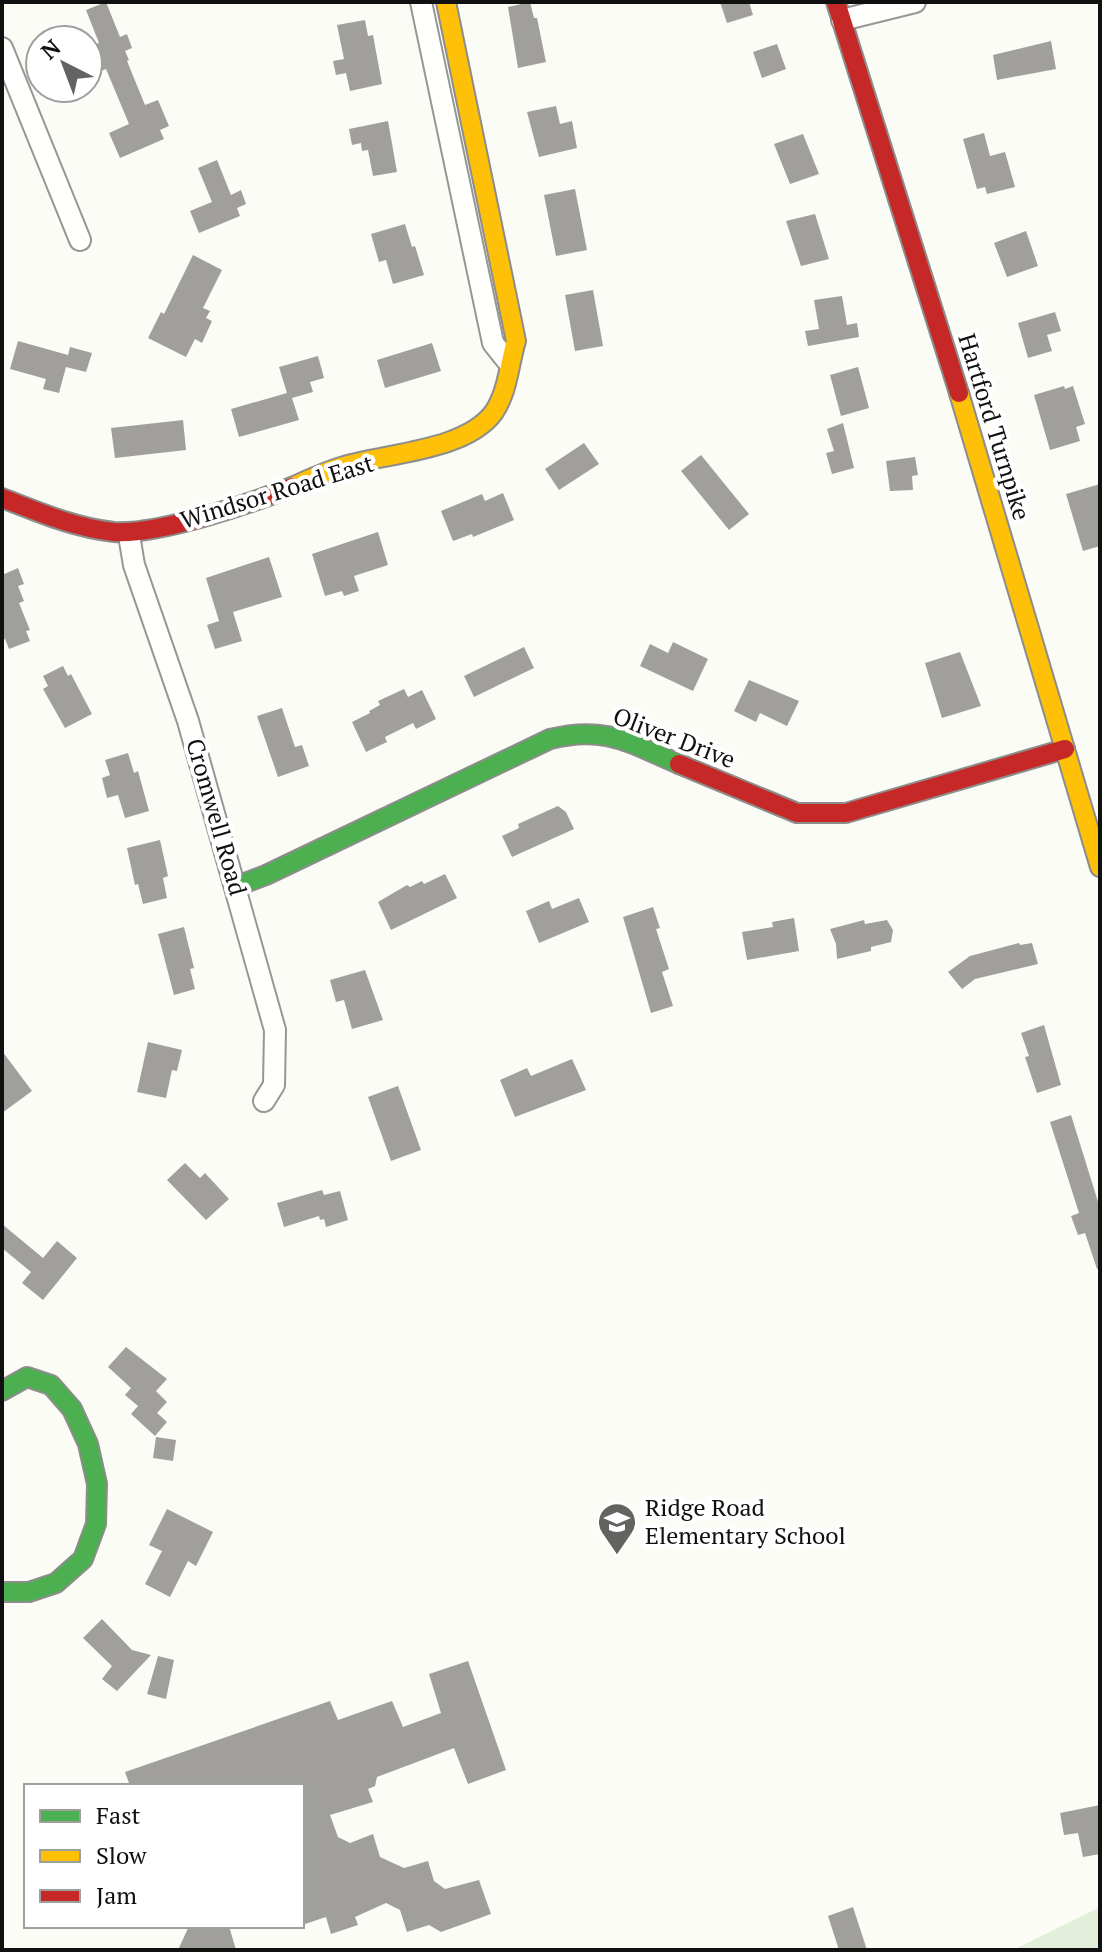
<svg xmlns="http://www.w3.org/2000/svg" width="1102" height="1952" font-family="'PT Serif',serif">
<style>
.green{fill:#e3efda}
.building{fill:#a09f9c}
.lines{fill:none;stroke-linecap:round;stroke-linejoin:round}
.street-casing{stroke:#969694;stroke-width:24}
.fast-casing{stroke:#8d8d8b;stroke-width:22}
.slow-casing{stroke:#8d8d8b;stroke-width:22}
.jam-casing{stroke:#8d8d8b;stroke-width:22}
.street{stroke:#fffffe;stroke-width:20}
.fast{stroke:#4caf50;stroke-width:18}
.slow{stroke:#ffc107;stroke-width:18}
.jam{stroke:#c62828;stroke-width:18}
.labels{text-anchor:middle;stroke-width:8;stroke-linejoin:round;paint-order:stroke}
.street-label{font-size:24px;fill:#101010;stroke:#fff}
.poi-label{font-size:24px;fill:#101010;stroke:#fff;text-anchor:start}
</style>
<rect width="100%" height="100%" fill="#fcfcf7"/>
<path class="green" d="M1100 1907V1950H1013Z"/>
<path class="building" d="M106 2 120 37 127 34 132 48 125 51 129 60 127 61 145 105 158 100 169 126 160 130 164 139 120 158 109 133 129 124 106 69 88 76V48L99 43 86 10Z
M530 2 534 18H537L546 62 518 68 508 7Z
M720 2H749L753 15 727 23Z
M365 20 368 36 373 35 382 84 350 91 346 73 336 75 333 61 344 59 337 25Z
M1051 41 1056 69 997 80 993 55Z
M777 44 786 69 762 78 753 52Z
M556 106 560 124 572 121 577 148 539 157 527 112Z
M388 121 397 172 373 176 368 150 362 151 361 143 352 145 349 129Z
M984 133 990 156 1005 152 1015 187 987 194 985 187 977 189 963 139Z
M803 134 819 174 790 184 774 144Z
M217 160 231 195 241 190 246 204 237 208 240 216 199 233 190 211 212 202 198 168Z
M575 189 587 250 556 256 544 195Z
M815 214 829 259 801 266 786 221Z
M405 224 412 247 415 246 424 275 393 284 386 260 379 262 371 234Z
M1026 231 1038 266 1007 277 994 243Z
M193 255 222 270 203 308 210 311 206 318 212 321 202 343 195 339 186 357 148 338 161 312 164 314Z
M593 290 603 346 575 351 565 295Z
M842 296 847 325 857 323 859 337 808 346 805 331 819 329 814 300Z
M1055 312 1061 331 1047 335 1052 351 1028 358 1018 323Z
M18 341 68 355 70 347 92 353 86 372 66 367 59 393 43 389 46 379 10 369Z
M432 343 441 371 385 388 377 360Z
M318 356 324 378 310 382 313 392 292 398 299 420 239 437 231 409 287 393 279 367Z
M858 367 869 408 841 416 830 375Z
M1064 386 1065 389 1073 386 1085 424 1076 427 1080 441 1050 450 1034 395Z
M183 420 186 450 115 458 111 428Z
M843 423 854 468 832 474 826 453 834 451 827 429Z
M584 443 599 464 559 490 545 469Z
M701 455 749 514 729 530 681 471Z
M915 457 918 475 912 476 913 490 890 491 886 461Z
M1100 484V546L1083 551 1066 494Z
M503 493 514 520 473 537 472 534 453 541 441 511 482 494 485 501Z
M378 532 388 565 354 576 359 591 344 596 342 591 325 596 312 554Z
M269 557 282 597 233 612 242 641 215 649 207 625 219 621 206 578Z
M18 568 24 584 18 586 24 601 19 603 30 630 26 631 30 641 9 649 5 639 2 640V575Z
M673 642 708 659 693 691 640 666 650 644 668 653Z
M524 647 534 668 474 697 464 676Z
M960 652 981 706 942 718 925 663Z
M63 666 68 676 71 674 92 714 65 728 43 689 48 686 43 676Z
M749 680 799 701 787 726 760 713 756 722 734 711Z
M404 689 408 697 422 690 436 719 416 729 413 723 385 737 387 742 366 752 352 722 370 713 369 711 380 705 378 701Z
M282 708 295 747 302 745 309 766 278 777 257 716Z
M128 753 134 773 138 771 149 811 125 818 118 795 107 798 102 778 110 775 105 760Z
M558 806 566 812 574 829 512 857 502 836 519 828 518 824Z
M160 840 168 876 163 878 167 898 143 904 138 884 135 885 127 848Z
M445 874 457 898 391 930 378 902 407 885 410 887 422 881 424 884Z
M579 898 589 922 539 943 526 911 549 901 552 909Z
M653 907 660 928 656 929 669 969 662 972 673 1006 651 1013 623 917Z
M794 918 799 951 747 960 742 932 773 927 772 922Z
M864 920 865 924 887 920 893 930 891 942 871 947V951L837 959 836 944 830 929Z
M184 927 194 968 190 969 195 989 174 995 158 934Z
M1019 943 1020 945 1032 943 1038 964 975 979 962 989 948 972 970 956Z
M365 970 383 1020 352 1029 344 1000 336 1002 330 980Z
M1044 1025 1061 1085 1037 1093 1025 1057 1029 1056 1021 1033Z
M148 1042 182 1050 177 1071 172 1070 166 1098 137 1092Z
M2 1051 32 1091 2 1113Z
M572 1059 586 1090 515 1117 500 1080 527 1068 531 1076Z
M398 1086 421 1150 391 1161 368 1097Z
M1071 1115 1100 1208V1268L1097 1269 1085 1233 1078 1235 1071 1216 1079 1213 1050 1122Z
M185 1163 200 1178 205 1173 229 1199 206 1220 167 1180Z
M322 1190 324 1195 340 1191 348 1220 326 1227 324 1219 320 1220 319 1216 284 1227 277 1203Z
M2 1224 43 1258 57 1241 77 1258 43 1300 22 1283 31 1272 2 1248Z
M126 1347 167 1379 156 1391 167 1402 157 1413 167 1422 155 1436 131 1414 138 1406 125 1395 131 1388 108 1367Z
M156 1437 176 1440 173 1461 153 1458Z
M167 1509 213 1532 196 1566 188 1561 170 1597 145 1584 162 1551 149 1545Z
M102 1619 132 1650 151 1655 117 1691 102 1679 112 1666 83 1638Z
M158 1656 174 1660 166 1699 147 1694Z
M468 1661 506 1770 468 1784 454 1748 377 1777 375 1786 368 1789 373 1802 330 1815 338 1837 350 1843 373 1834 380 1857 404 1868 428 1861 434 1881 445 1889 479 1880 491 1914 441 1932 429 1925 407 1932 400 1910 386 1903 355 1917 358 1925 331 1934 326 1917 302 1925V1786H130L125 1772 330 1701 338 1720 392 1701 403 1727 441 1713 429 1674Z
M1100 1805V1854L1083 1857 1078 1833 1064 1835 1060 1813Z
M853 1907 867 1950H839L828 1916Z
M189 1926H229L236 1950H178Z"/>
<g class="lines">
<defs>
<path id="street" d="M421 2 493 343 509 363
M842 20 915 2
M2 48 80 240
M129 535 134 565 188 721 275 1030 274 1085 264 1101"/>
<path id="fast" d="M237 886 266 875 550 739C606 725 629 743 679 764
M2 1391 27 1377 51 1385 72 1409 88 1444 97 1484 96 1524 83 1559 56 1583 29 1592H2"/>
<path id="slow" d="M959 393 1100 867
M292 487C310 479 326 471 344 466 387 453 466 451 494 412 508 391 509 364 516 341L446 2"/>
<path id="jam" d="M836 2 959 393
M2 498C38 512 75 528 114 532 159 535 249 504 292 487
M679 764 797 813H846L1065 749"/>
</defs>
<use href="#street" class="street-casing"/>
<use href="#fast" class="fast-casing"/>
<use href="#slow" class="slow-casing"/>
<use href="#jam" class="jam-casing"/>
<use href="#street" class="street"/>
<use href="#fast" class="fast"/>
<use href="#slow" class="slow"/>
<use href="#jam" class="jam"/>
</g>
<defs>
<symbol id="school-pin" viewBox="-11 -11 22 30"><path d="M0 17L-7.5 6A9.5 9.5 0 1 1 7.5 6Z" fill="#636361" stroke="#fff"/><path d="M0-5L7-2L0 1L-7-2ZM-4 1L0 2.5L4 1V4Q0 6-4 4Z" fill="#fff"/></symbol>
</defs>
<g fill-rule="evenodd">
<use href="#school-pin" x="595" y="1500" width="44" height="60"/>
</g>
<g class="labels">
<g class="street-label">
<text transform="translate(994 427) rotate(73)" y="8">Hartford Turnpike</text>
<text transform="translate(277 492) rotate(-17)" y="8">Windsor Road East</text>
<text transform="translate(674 738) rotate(21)" y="8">Oliver Drive</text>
<text transform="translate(216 817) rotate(74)" y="8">Cromwell Road</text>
</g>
<g class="poi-label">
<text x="645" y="1516">Ridge Road<tspan x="645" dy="28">Elementary School</tspan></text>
</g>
</g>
<rect width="1102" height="1952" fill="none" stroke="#101010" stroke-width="8"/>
<rect x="24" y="1784" width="280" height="144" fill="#ffffff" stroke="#9f9f9f" stroke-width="2"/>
<rect x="40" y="1810" width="40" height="12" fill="#4caf50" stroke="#9f9f9f" stroke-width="2"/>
<text x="96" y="1824" font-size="24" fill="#101010">Fast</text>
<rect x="40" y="1850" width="40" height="12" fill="#ffc107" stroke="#9f9f9f" stroke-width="2"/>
<text x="96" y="1864" font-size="24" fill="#101010">Slow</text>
<rect x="40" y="1890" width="40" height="12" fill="#c62828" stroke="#9f9f9f" stroke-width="2"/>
<text x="96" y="1904" font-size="24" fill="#101010">Jam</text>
<g transform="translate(64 64) rotate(318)"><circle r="38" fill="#ffffff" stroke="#9f9f9f" stroke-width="2"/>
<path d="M0-6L14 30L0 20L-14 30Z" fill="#636361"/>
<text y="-12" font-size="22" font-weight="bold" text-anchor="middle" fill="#101010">N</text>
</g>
</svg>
